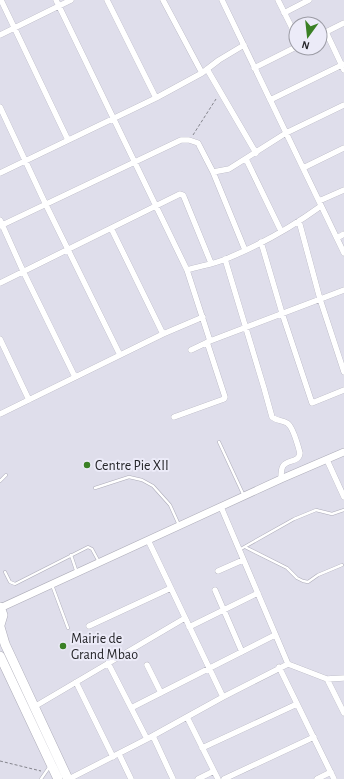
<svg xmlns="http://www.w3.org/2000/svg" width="344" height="779" font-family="'Alegreya Sans',sans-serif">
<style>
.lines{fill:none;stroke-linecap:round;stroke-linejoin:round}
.service-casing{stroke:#adacb8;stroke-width:3.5}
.minor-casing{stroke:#adacb8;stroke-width:6}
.tertiary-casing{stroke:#adacb8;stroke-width:8}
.trunk-casing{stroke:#adacb8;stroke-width:10}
.path{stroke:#85858d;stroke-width:1;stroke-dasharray:3 2;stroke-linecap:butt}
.service{stroke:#fff;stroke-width:2.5}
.minor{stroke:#fff;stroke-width:5.5}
.tertiary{stroke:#fff;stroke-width:7}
.trunk{stroke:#fff;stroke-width:9}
.poi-dot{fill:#3a8025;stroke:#ecebf8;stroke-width:1.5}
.labels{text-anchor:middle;stroke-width:4;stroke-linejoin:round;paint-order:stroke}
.poi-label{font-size:14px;fill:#252529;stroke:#ecebf8;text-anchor:start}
</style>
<rect width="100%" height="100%" fill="#dfdeeb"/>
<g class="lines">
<defs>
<path id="service" d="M219 442 244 496
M0 481 6 475
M95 488 129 477 142 480 153 486 170 505 179 525
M245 547 287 568 297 578 303 581 308 582 318 575 342 565
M239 550 294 519 316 510 332 514 344 510
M71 555 77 573
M5 572 10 582 15 584 88 547 92 549 99 562
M52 585 68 628
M41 779 50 766"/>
<path id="minor" d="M1 0 68 140
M56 0 187 270 210 341
M107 0 156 98
M163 0 202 73
M222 0 344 253
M278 0 296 36
M284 13 309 0
M326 32 344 70
M0 35 71 0
M320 35 344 23
M254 68 296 47
M207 69 256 153
M270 100 344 64
M0 107 46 205 120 355
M246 159 281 231
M303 168 344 148
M213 172 245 250
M0 173 156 98 202 73 219 60 244 45
M319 201 344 190
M0 220 23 271 75 377
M299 221 320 299 344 372
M0 226 181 140H189L198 143 213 172 229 169 286 133 344 105
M111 228 163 334
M337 238 344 234
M261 242 282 313 312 403 344 390
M225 259 264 388 272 417C277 421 282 420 287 423 293 426 298 446 300 453 299 463 287 459 283 466 281 469 281 475 281 479
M187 270C200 266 214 264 226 259 260 245 292 227 321 206
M0 283 180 194 183 195 184 197 211 263
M0 339 29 400
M191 350 210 341 344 290
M0 414 163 334 203 317
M174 417 224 399 225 397 207 342
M327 460 344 497
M221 507 288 664
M148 540 223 697
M218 571 243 560
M215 590 242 652
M89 626 171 588
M189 627 258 593
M108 663 147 739
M147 665 161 693
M279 667 334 779
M327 679 344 713
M76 682 113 757
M34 707 185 618
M131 708 275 635
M187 717 218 779
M153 736 173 779
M202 748 297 704
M119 754 131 779
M69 779 147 739 223 697 288 664 327 679 344 678
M198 779 214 771
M224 779 314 737
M317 779 331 772"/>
<path id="tertiary" d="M0 608 281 479 344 452"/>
<path id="trunk" d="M0 607 3 615 0 625
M0 627 5 644 68 779
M0 656 58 779"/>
</defs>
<use href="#service" class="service-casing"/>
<use href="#minor" class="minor-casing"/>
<use href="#tertiary" class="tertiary-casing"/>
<use href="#trunk" class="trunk-casing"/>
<path class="path" d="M193 135 216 99
M0 761 41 771"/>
<use href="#service" class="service"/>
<use href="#minor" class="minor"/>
<use href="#tertiary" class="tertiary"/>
<use href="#trunk" class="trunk"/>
</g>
<g class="poi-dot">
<circle cx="87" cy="465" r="4"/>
<circle cx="63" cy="646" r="4"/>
</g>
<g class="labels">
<g class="poi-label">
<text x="95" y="470">Centre Pie XII</text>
<text x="71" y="643">Mairie de<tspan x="71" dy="16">Grand Mbao</tspan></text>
</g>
</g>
<g transform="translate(308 36) rotate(195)"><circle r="19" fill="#ecebf8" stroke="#9c9ca5"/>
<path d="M0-3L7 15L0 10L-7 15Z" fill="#3a8025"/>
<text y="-6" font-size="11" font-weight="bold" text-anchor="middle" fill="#252529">N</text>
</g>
</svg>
